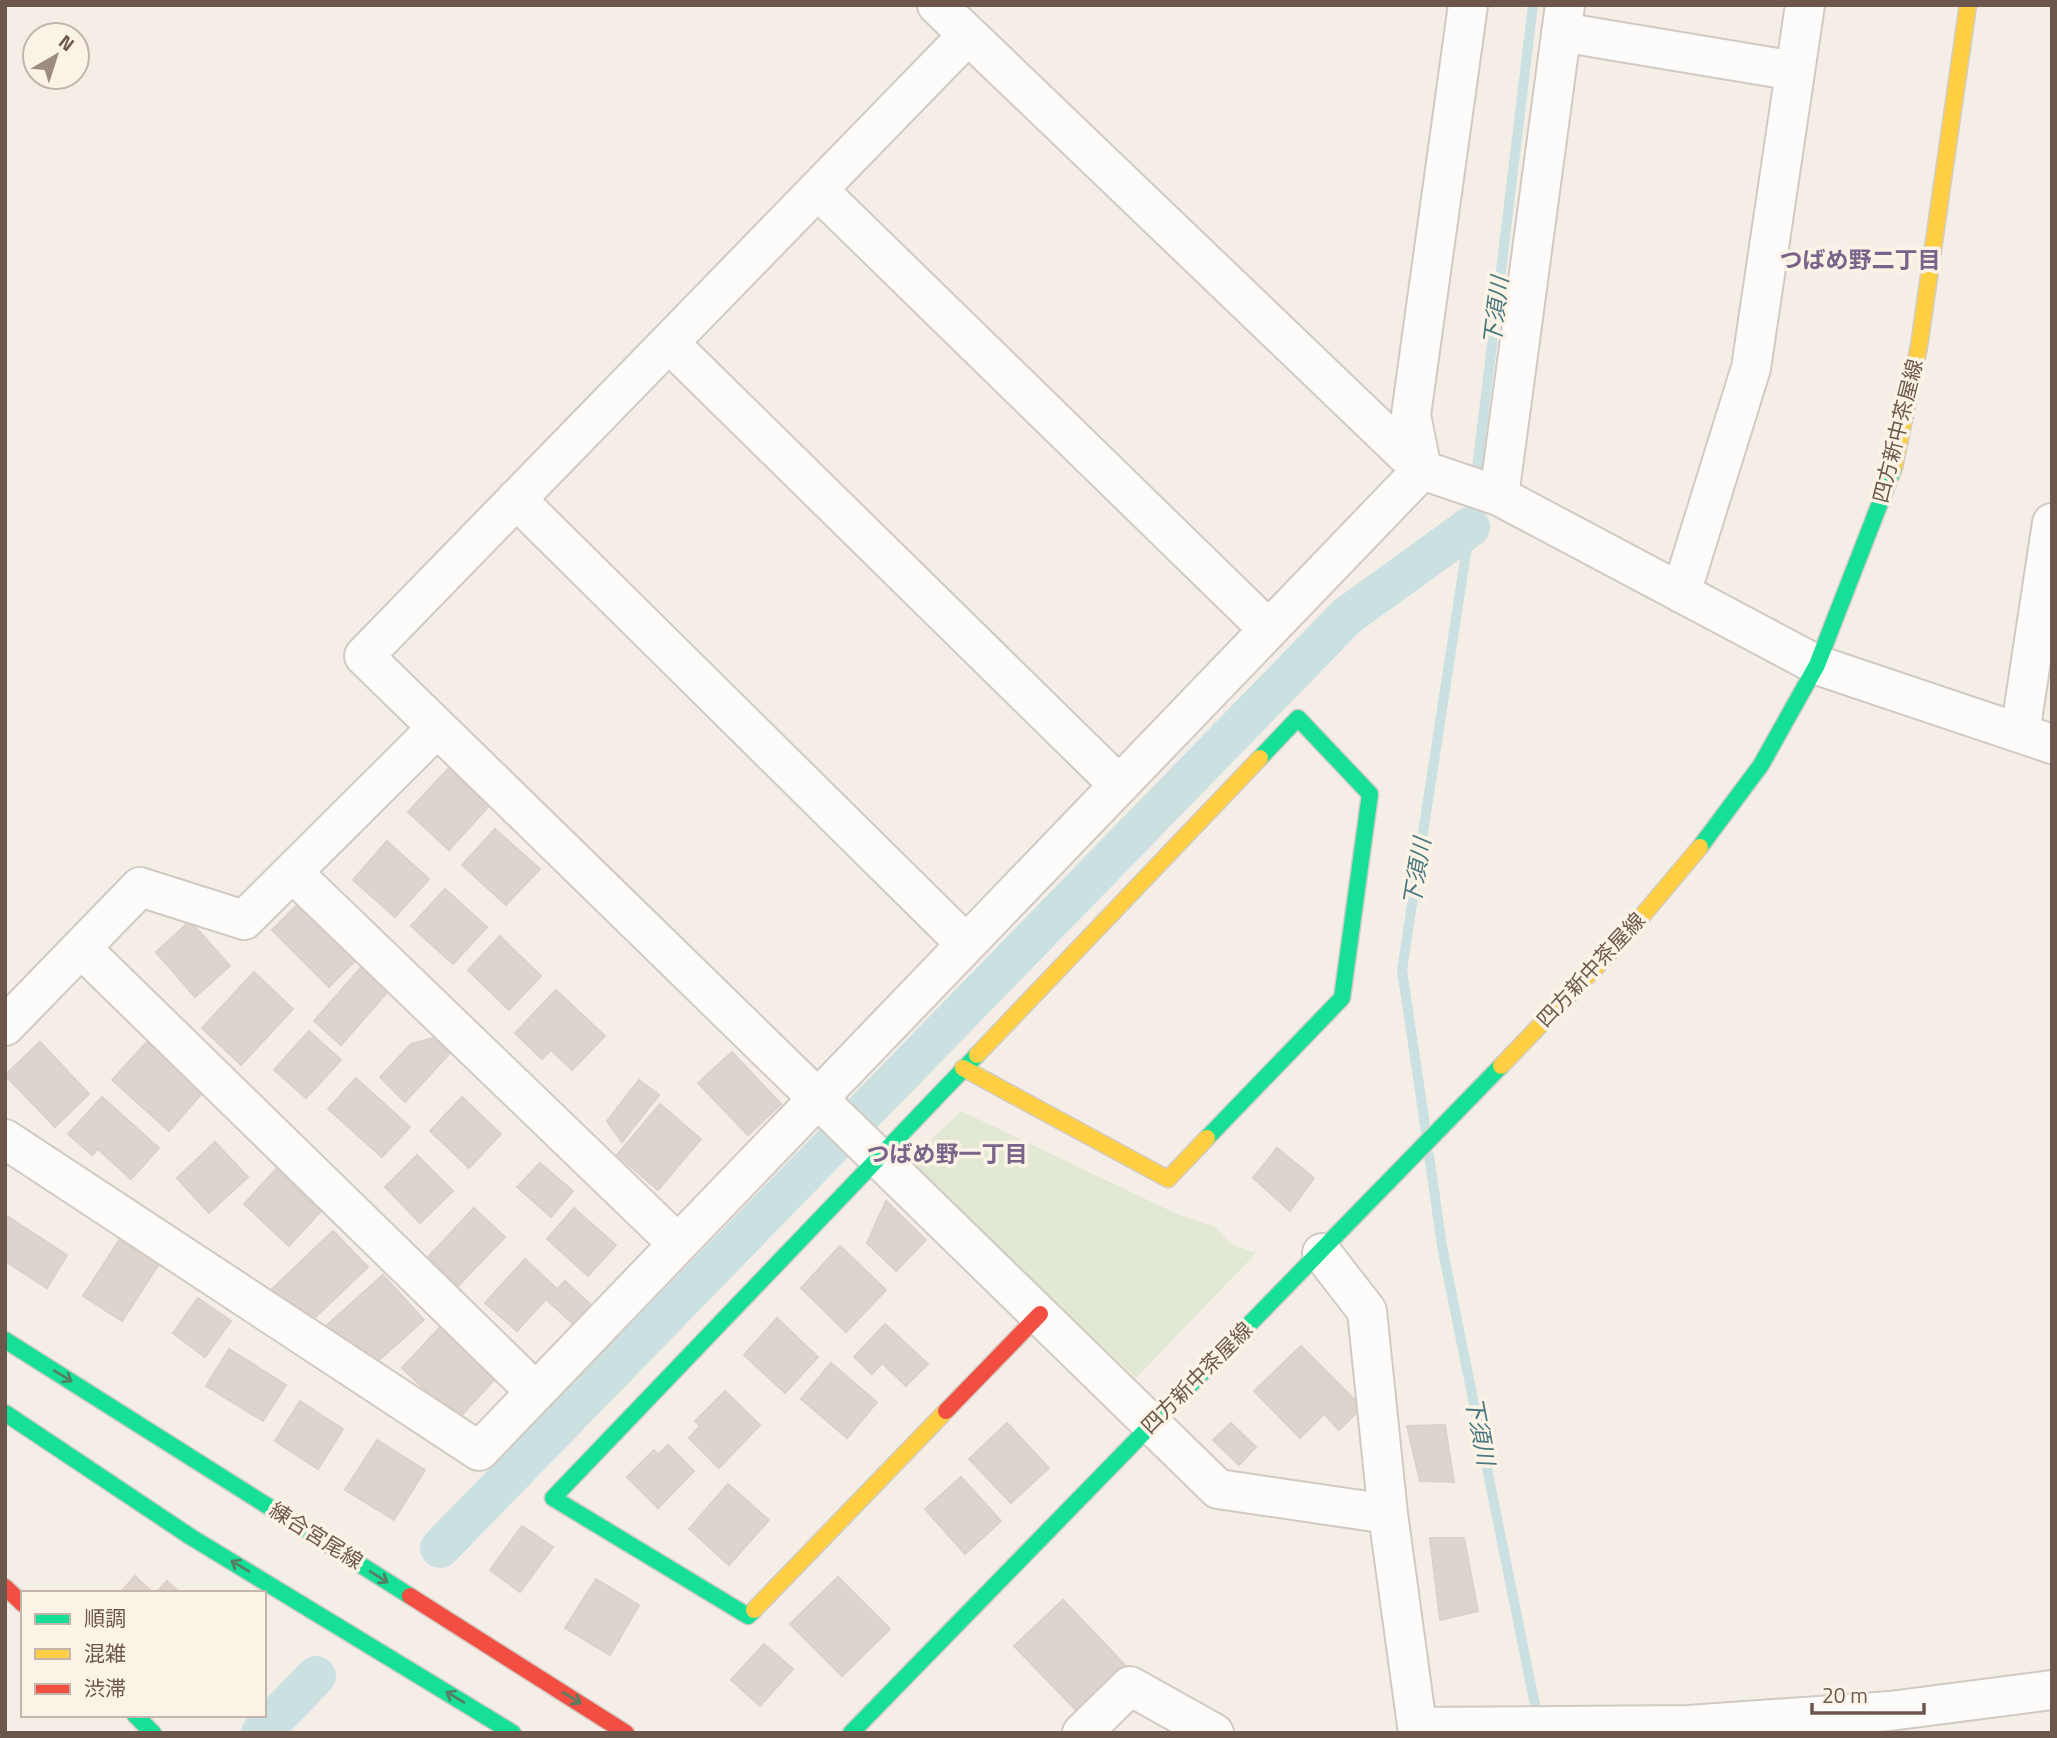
<svg xmlns="http://www.w3.org/2000/svg" width="2057" height="1738" font-family="'Titillium Web','Noto Sans JP',sans-serif">
<style>
.green{fill:#e1e8d3}
.lines{fill:none;stroke-linecap:round;stroke-linejoin:round}
.stream{stroke:#cbe1e1;stroke-width:10}
.canal{stroke:#cbe1e1;stroke-width:40}
.building{fill:#ddd4cd;stroke:#dcd1ca;stroke-width:2}
.street-casing{stroke:#d1cac3;stroke-width:42}
.fast-casing{stroke:#d2cbc4;stroke-width:19}
.slow-casing{stroke:#d2cbc4;stroke-width:19}
.jam-casing{stroke:#d2cbc4;stroke-width:19}
.street{stroke:#fdfcfb;stroke-width:38}
.fast{stroke:#16e098;stroke-width:16}
.slow{stroke:#ffcf43;stroke-width:16}
.jam{stroke:#f24e42;stroke-width:16}
.oneway{stroke:#538063}
.labels{text-anchor:middle;stroke-width:7;stroke-linejoin:round;paint-order:stroke}
.street-label{font-size:21px;fill:#6d574c;stroke:#fcf3e7}
.neighbourhood-label{font-size:23px;font-weight:bold;fill:#7b648a;stroke:#fcf3e7}
.water-label{font-size:23px;font-style:italic;fill:#48777e;stroke:#fcf3e7}
</style>
<rect width="100%" height="100%" fill="#f4eee7"/>
<path class="green" d="M961 1111 1177 1214 1215 1227 1231 1244 1256 1253 1136 1378 907 1163Z"/>
<g class="lines">
<path class="stream" d="M1426 1132 1402 970 1470 527 1533 5
M1429 1155 1442 1246 1538 1720"/>
<path class="canal" d="M440 1548 1347 616 1470 527
M261 1733 316 1676"/>
</g>
<path class="building" d="M448 769 489 806 449 850 408 812Z
M495 829 540 869 506 905 462 865Z
M387 841 429 879 395 917 353 880Z
M445 889 487 927 453 964 411 926Z
M301 901 358 958 329 987 272 930Z
M190 921 230 966 195 997 156 952Z
M500 936 541 976 509 1010 468 970Z
M364 964 391 988 341 1045 314 1021Z
M254 972 293 1009 241 1065 202 1028Z
M556 990 605 1036 572 1070 551 1050 542 1059 515 1033Z
M309 1031 341 1060 306 1098 274 1070Z
M433 1038 450 1053 405 1102 380 1077 411 1044Z
M40 1042 89 1094 55 1127 5 1075Z
M147 1042 203 1092 169 1131 112 1080Z
M732 1052 781 1104 748 1135 698 1083Z
M356 1078 410 1127 382 1157 328 1109Z
M639 1080 659 1095 622 1142 607 1121Z
M102 1097 159 1148 131 1179 98 1149 92 1155 68 1134Z
M462 1097 501 1134 469 1168 430 1131Z
M660 1104 701 1139 658 1190 617 1155Z
M215 1142 248 1177 209 1213 177 1178Z
M1277 1148 1314 1178 1290 1211 1253 1178Z
M417 1155 453 1191 420 1223 385 1187Z
M540 1163 573 1191 551 1217 517 1187Z
M276 1169 321 1211 289 1246 244 1204Z
M886 1201 926 1240 896 1271 867 1243Z
M474 1208 505 1237 458 1286 428 1257Z
M574 1208 616 1245 588 1276 547 1239Z
M7 1216 67 1255 47 1288 5 1261Z
M333 1231 368 1267 307 1325 272 1289Z
M120 1239 159 1264 122 1321 83 1296Z
M840 1246 886 1290 846 1332 801 1288Z
M525 1259 556 1288 517 1331 485 1303Z
M383 1275 424 1320 378 1361 326 1326Z
M565 1281 592 1306 574 1325 547 1300Z
M198 1298 231 1321 205 1357 173 1333Z
M777 1318 818 1357 785 1393 744 1355Z
M443 1324 498 1376 457 1420 402 1368Z
M885 1324 928 1364 906 1386 882 1363 872 1374 854 1357Z
M1301 1346 1362 1407 1339 1430 1324 1414 1300 1438 1254 1391Z
M229 1349 286 1385 263 1421 206 1386Z
M831 1363 877 1402 847 1438 801 1399Z
M725 1391 760 1425 719 1468 689 1438 700 1426 695 1421Z
M300 1401 343 1429 318 1469 275 1441Z
M1007 1423 1049 1468 1011 1503 969 1459Z
M1231 1423 1256 1447 1239 1465 1213 1440Z
M1445 1425 1454 1482 1420 1481 1407 1426Z
M377 1440 425 1470 394 1520 345 1490Z
M668 1445 694 1471 658 1508 627 1477 654 1450 658 1455Z
M961 1477 1001 1521 965 1554 925 1509Z
M728 1484 769 1520 729 1565 689 1529Z
M522 1526 553 1547 520 1592 490 1570Z
M1430 1538H1464L1478 1611 1440 1620Z
M135 1576 153 1593H120Z
M838 1577 890 1629 842 1676 790 1624Z
M596 1579 639 1605 610 1655 565 1628Z
M167 1581 180 1593H156Z
M1063 1600 1125 1665 1077 1711 1014 1646Z
M764 1644 793 1669 760 1706 731 1680Z"/>
<g class="lines">
<defs>
<path id="street" d="M937 5 1422 470 1499 496 1817 665 2052 744
M1561 32 1795 71
M968 35 364 656 1218 1489 1388 1514
M818 190 1268 629
M669 343 1119 785
M1422 470 1411 415 1468 5
M1499 496 1565 5
M516 499 966 944
M1681 593 1751 368 1805 5
M2020 733 2052 523
M293 873 678 1244
M81 948 536 1392
M5 1026 140 887 244 920 437 728
M5 1139 479 1451 1422 470
M1322 1253 1367 1311 1388 1514 1418 1733
M1418 1727 1689 1725 1890 1711 2052 1690
M1082 1733 1130 1686 1214 1733"/>
<path id="fast" d="M1700 847 1761 765 1817 665 1894 467
M1207 1138 1342 998 1370 794 1298 718 1260 758
M5 1340 410 1596
M5 1413 191 1537 513 1733
M754 1610 748 1616 553 1498 977 1055
M135 1715 153 1733
M851 1733 1501 1066"/>
<path id="slow" d="M1894 467 1919 346 1968 5
M977 1055 1260 758
M1501 1066 1622 940 1700 847
M963 1068 1168 1179 1207 1138
M754 1610 946 1411"/>
<path id="jam" d="M946 1411 1040 1314
M5 1587 23 1604
M410 1596 626 1733"/>
</defs>
<use href="#street" class="street-casing"/>
<use href="#fast" class="fast-casing"/>
<use href="#slow" class="slow-casing"/>
<use href="#jam" class="jam-casing"/>
<use href="#street" class="street"/>
<use href="#fast" class="fast"/>
<use href="#slow" class="slow"/>
<use href="#jam" class="jam"/>
</g>
<defs><path id="oneway-shaft" d="M-6 0H5M1.5-3L5.5 0L1.5 3" fill="none" stroke-width="1.6" stroke-linecap="round" stroke-linejoin="round" transform="scale(1.75)"/></defs>
<g class="oneway">
<use href="#oneway-shaft" transform="translate(63 1376) rotate(32)"/>
<use href="#oneway-shaft" transform="translate(240 1566) rotate(-149)"/>
<use href="#oneway-shaft" transform="translate(379 1577) rotate(32)"/>
<use href="#oneway-shaft" transform="translate(455 1697) rotate(-149)"/>
<use href="#oneway-shaft" transform="translate(572 1698) rotate(32)"/>
</g>
<g class="labels">
<g class="street-label">
<text transform="translate(1898 431) rotate(-76)" y="7">四方新中茶屋線</text>
<text transform="translate(1591 970) rotate(-47)" y="7">四方新中茶屋線</text>
<text transform="translate(1197 1378) rotate(-45)" y="7">四方新中茶屋線</text>
<text transform="translate(316 1536) rotate(32)" y="7">練合宮尾線</text>
</g>
<g class="neighbourhood-label">
<text x="1860" y="268">つばめ野二丁目</text>
<text x="947" y="1162">つばめ野一丁目</text>
</g>
<g class="water-label">
<text transform="translate(1496 311) rotate(-83)" y="8">下須川</text>
<text transform="translate(1417 872) rotate(-81)" y="8">下須川</text>
<text transform="translate(1480 1431) rotate(79)" y="8">下須川</text>
</g>
</g>
<rect width="2057" height="1738" fill="none" stroke="#6d574c" stroke-width="14"/>
<rect x="21" y="1591" width="245" height="126" fill="#fcf3e7" stroke="#c3b5a9" stroke-width="2"/>
<rect x="35" y="1614" width="35" height="10" fill="#16e098" stroke="#c3b5a9" stroke-width="2"/>
<text x="84" y="1626" font-size="21" fill="#6d574c">順調</text>
<rect x="35" y="1649" width="35" height="10" fill="#ffcf43" stroke="#c3b5a9" stroke-width="2"/>
<text x="84" y="1661" font-size="21" fill="#6d574c">混雑</text>
<rect x="35" y="1684" width="35" height="10" fill="#f24e42" stroke="#c3b5a9" stroke-width="2"/>
<text x="84" y="1696" font-size="21" fill="#6d574c">渋滞</text>
<g transform="translate(56 56) rotate(39)"><circle r="33" fill="#fcf3e7" stroke="#c3b5a9" stroke-width="2"/>
<path d="M0-5L12 26L0 18L-12 26Z" fill="#9c8c82"/>
<text y="-10" font-size="19" font-weight="bold" text-anchor="middle" fill="#6d574c">N</text>
</g>
<path d="M1812 1703v10h112v-10" fill="none" stroke="#6d574c" stroke-width="3.5"/>
<text x="1822" y="1703" font-size="21" fill="#6d574c" stroke="#fcf3e7" stroke-width="5" paint-order="stroke">20 m</text>
</svg>
